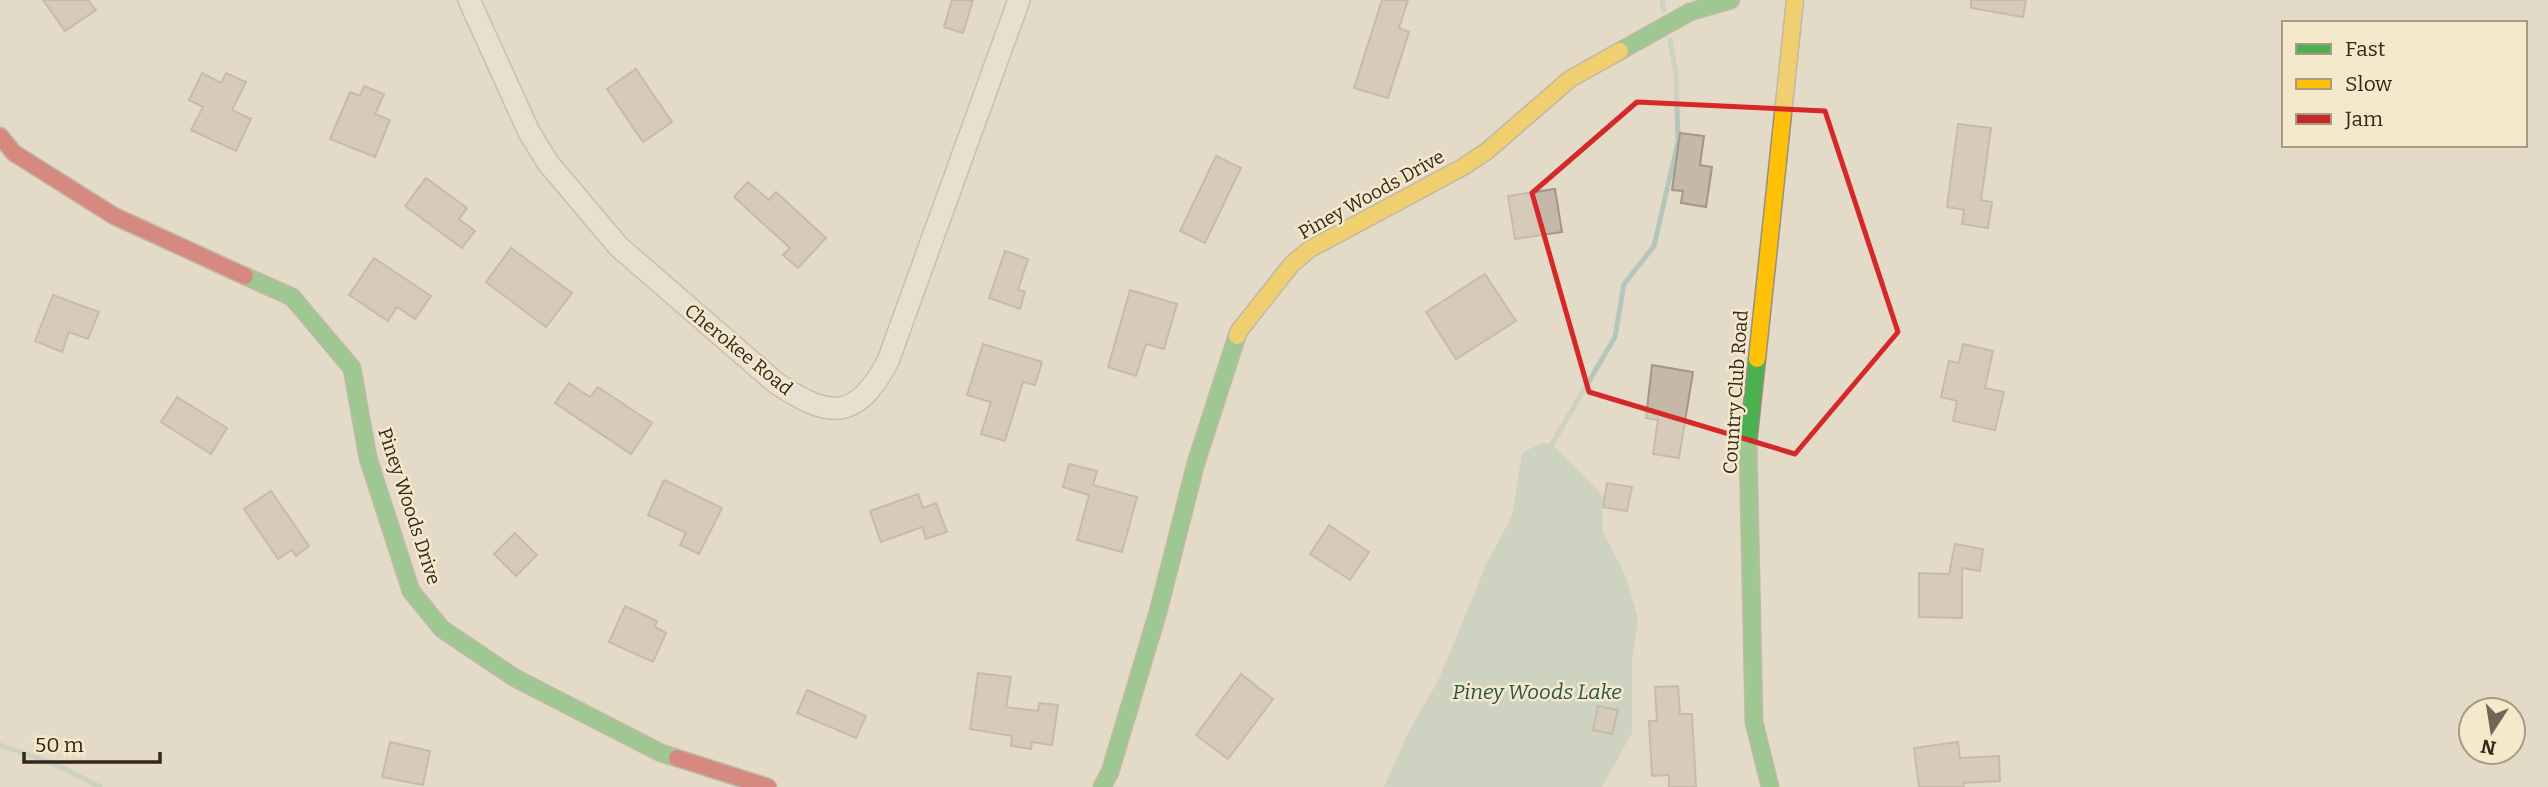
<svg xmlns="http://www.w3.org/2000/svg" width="2548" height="787" font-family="Bitter,serif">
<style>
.water{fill:#b4c7bb}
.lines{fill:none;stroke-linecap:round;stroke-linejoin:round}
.stream{stroke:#b4c7bb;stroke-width:5}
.building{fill:#c6b8a9;stroke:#a29688;stroke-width:2}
.street-casing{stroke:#a79f91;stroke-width:24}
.fast-casing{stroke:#978e81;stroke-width:19}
.slow-casing{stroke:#978e81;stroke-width:19}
.jam-casing{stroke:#978e81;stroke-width:19}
.street{stroke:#eae5da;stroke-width:21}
.fast{stroke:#4caf50;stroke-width:16}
.slow{stroke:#ffc107;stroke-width:16}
.jam{stroke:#c62828;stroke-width:16}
.marked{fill:none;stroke:#d62828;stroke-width:5;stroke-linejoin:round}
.labels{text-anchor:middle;stroke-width:5;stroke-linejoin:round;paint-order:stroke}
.street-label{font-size:19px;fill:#34271b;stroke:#f5e9cc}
.water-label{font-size:21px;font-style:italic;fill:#2a5451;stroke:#f5e9cc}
</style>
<rect width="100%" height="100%" fill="#e3dac7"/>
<path class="water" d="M1543 442 1555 447 1603 496 1602 530 1626 577 1638 619 1632 660V733L1602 787H1384L1408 733 1438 681 1487 563 1512 516 1522 453Z"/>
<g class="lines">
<path class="stream" d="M1662 0 1664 10
M1551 446 1615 337 1624 284 1654 246 1678 142 1676 72 1670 40
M0 745 55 764 100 787"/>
</g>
<path class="building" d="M43 0H88L96 10 65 31Z
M952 0H973L963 33 944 27Z
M1382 0H1408L1399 28 1409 32 1388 98 1354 88Z
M1971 0H2026L2023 17 1971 8Z
M636 69 672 122 643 142 607 89Z
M202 73 221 83 226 73 246 82 232 110 251 119 236 151 191 130 203 107 189 100Z
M364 86 384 94 375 114 390 120 375 157 330 139 350 92 360 96Z
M1958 124 1991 128 1981 200 1992 202 1988 228 1962 224 1964 210 1947 207Z
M1680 133 1704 136 1700 165 1712 167 1706 207 1681 203 1683 191 1672 190Z
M1216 156 1241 168 1205 243 1180 231Z
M426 178 467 208 459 219 475 231 462 248 405 206Z
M748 182 769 200 776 192 826 238 798 268 783 255 790 248 734 197Z
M1555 189 1562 232 1515 239 1508 196Z
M511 248 572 293 546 327 486 282Z
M1005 251 1028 259 1018 290 1025 292 1020 309 989 298Z
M374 258 431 296 415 319 397 307 388 321 349 295Z
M1485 274 1516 321 1456 359 1426 312Z
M1130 290 1177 304 1164 349 1146 344 1136 376 1108 367Z
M53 295 99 312 88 339 69 332 62 352 35 341Z
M983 344 1042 362 1035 385 1023 382 1005 441 981 434 991 402 967 395Z
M1963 344 1993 351 1985 388 2004 392 1995 430 1953 421 1957 401 1941 397 1949 361 1959 363Z
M1652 365 1693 372 1679 458 1653 454 1658 420 1646 418Z
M569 383 590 397 598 387 652 423 631 454 555 403Z
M177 397 227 428 211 454 161 422Z
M1069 464 1097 471 1093 485 1137 497 1122 552 1077 540 1089 495 1063 487Z
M664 480 722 508 699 554 680 545 686 533 648 515Z
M1607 483 1632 487 1627 511 1603 507Z
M271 491 309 546 296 556 292 550 278 559 244 509Z
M918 494 923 508 936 503 947 532 926 539 922 527 881 542 870 511Z
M1329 525 1369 552 1350 580 1310 554Z
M515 533 537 555 516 576 494 554Z
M1955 544 1983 549 1980 571 1962 568V618L1919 617V573L1949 574Z
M625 606 657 621 655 627 666 633 653 662 609 642Z
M978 673 1011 677 1006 707 1038 711 1039 703 1058 705 1052 745 1032 742 1031 749 1011 746 1012 736 970 729Z
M1241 674 1273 699 1228 759 1196 735Z
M1678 686 1680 714H1692L1696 787H1669V775L1652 776 1649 721H1657L1655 687Z
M807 690 866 716 856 738 797 713Z
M1598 706 1618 710 1612 734 1593 730Z
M390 742 430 751 423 785 382 777Z
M1958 742 1960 758 1999 756 2000 781 1963 783 1964 787H1919L1914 748Z"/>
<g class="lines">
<defs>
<path id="street" d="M469 0 529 132 548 163 619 247 776 383C829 418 856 422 888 361L1019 0"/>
<path id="fast" d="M1620 51 1690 12 1731 0
M245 276 292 297 352 368 368 458 411 591 442 629 515 678 661 753 677 758
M1757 359 1748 443 1754 722 1770 787
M1102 787 1110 772 1158 612 1196 463 1237 336"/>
<path id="slow" d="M1237 336 1239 331 1292 264 1310 249 1463 167 1487 151 1570 79 1620 51
M1757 359 1795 0"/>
<path id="jam" d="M0 136 14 153 114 216 245 276
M677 758 768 787"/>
</defs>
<use href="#street" class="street-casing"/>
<use href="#fast" class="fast-casing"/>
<use href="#slow" class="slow-casing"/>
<use href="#jam" class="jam-casing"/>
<use href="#street" class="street"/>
<use href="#fast" class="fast"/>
<use href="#slow" class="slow"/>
<use href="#jam" class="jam"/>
</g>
<path d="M0 0H2548V787H0ZM1637 102 1825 111 1898 332 1795 454 1589 392 1532 193Z" fill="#e3dac7" fill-opacity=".55" fill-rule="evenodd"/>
<path class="marked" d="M1637 102 1825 111 1898 332 1795 454 1589 392 1532 193Z"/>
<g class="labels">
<g class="street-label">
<text transform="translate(1371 194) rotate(-29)" y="7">Piney Woods Drive</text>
<text transform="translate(739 349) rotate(39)" y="7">Cherokee Road</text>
<text transform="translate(1735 392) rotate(-86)" y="7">Country Club Road</text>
<text transform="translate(410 506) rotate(72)" y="7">Piney Woods Drive</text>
</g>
<g class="water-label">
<text x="1537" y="699">Piney Woods Lake</text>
</g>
</g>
<rect x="2282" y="21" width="245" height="126" fill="#f5e9cc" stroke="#a89b85" stroke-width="2"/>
<rect x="2296" y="44" width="35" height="10" fill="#4caf50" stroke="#a89b85" stroke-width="2"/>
<text x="2345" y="56" font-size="21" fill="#34271b">Fast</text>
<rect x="2296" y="79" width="35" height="10" fill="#ffc107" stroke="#a89b85" stroke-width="2"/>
<text x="2345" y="91" font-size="21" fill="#34271b">Slow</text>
<rect x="2296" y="114" width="35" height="10" fill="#c62828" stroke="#a89b85" stroke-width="2"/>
<text x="2345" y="126" font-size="21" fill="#34271b">Jam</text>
<g transform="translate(2492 731) rotate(192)"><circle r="33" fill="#f5e9cc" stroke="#a89b85" stroke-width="2"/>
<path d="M0-5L12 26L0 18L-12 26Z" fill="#716657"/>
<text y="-10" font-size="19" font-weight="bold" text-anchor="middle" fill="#34271b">N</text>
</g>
<path d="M24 752v10h136v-10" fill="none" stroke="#34271b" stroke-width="3.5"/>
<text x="35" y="752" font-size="21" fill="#34271b" stroke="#f5e9cc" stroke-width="5" paint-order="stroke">50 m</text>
</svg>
